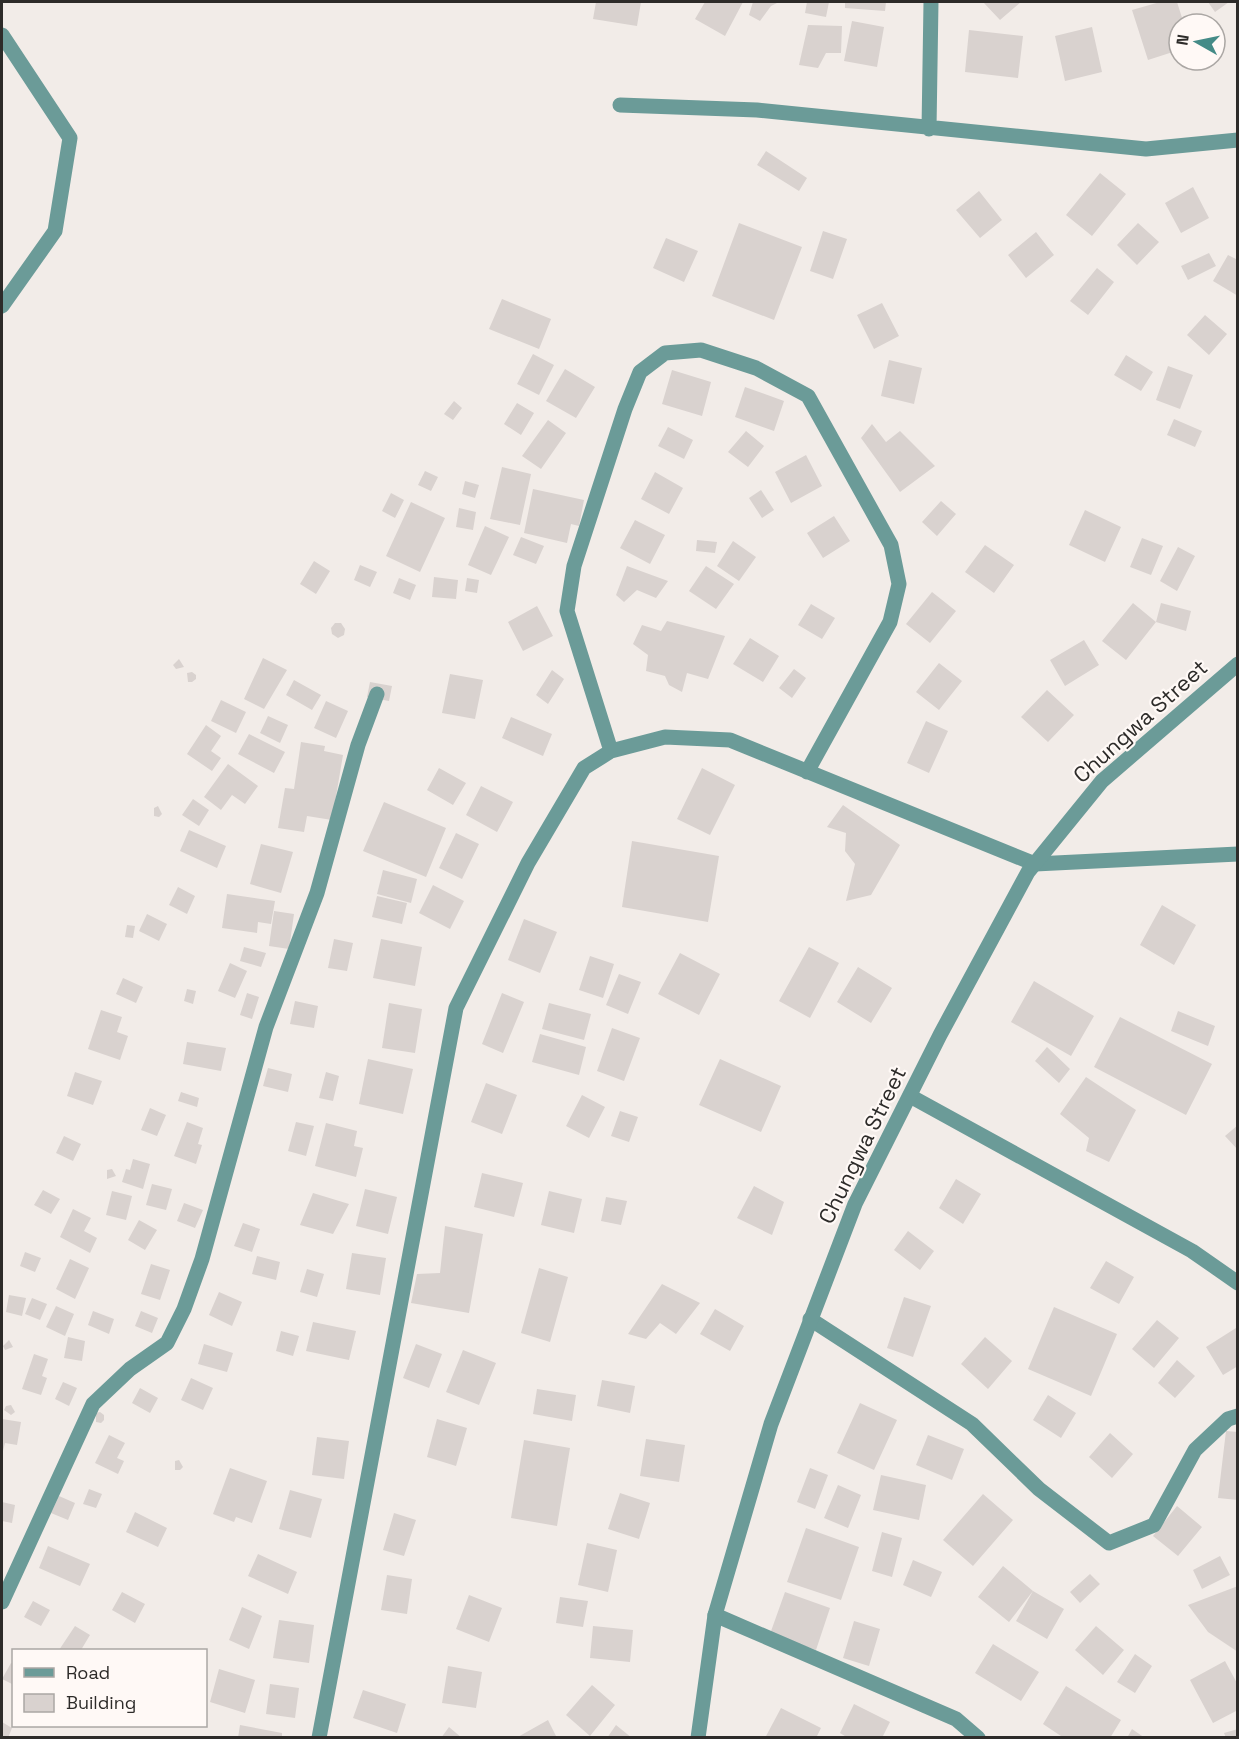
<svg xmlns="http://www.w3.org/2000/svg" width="1239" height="1739" font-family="'Space Grotesk',sans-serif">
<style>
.building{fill:#d9d2cf}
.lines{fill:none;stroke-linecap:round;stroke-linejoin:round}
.minor{stroke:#6b9b98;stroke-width:15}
.tertiary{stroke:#6b9b98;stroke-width:15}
.labels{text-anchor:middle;stroke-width:4.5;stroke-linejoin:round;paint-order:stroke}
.street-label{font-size:22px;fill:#2d2b29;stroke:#fff9f6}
</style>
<rect width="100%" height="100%" fill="#f2ece8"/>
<path class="building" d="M596 2H641L637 26 593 19Z
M705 2H743L725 36 695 19Z
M753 2H779L771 6 760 21 749 15Z
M807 2H829L826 17 805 13Z
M845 2H886L885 11 845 8Z
M983 2H1021L1000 20Z
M1160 2H1177L1184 24H1179V50L1148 60 1132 10Z
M1208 2H1229L1215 12Z
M852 21 884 27 877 67 844 61Z
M808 25 842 26 841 53H826L818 68 799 65Z
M1092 27 1102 72 1065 81 1055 36Z
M969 30 1023 36 1018 78 965 72Z
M766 151 807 178 799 191 757 165Z
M1100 173 1126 194 1092 236 1066 215Z
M1193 187 1209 218 1181 233 1165 203Z
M979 191 1002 220 980 238 956 210Z
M739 223 802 247 774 320 712 296Z
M1138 223 1159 242 1137 265 1117 245Z
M823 231 847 239 833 279 810 271Z
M1036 232 1054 255 1026 278 1008 255Z
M666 238 698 251 684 282 653 268Z
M1209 253 1216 266 1188 280 1181 266Z
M1228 255 1238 260V296L1213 281Z
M1097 268 1114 282 1088 315 1070 301Z
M502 299 551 319 539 349 489 329Z
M882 303 899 336 874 349 857 315Z
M1205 315 1227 334 1209 355 1187 335Z
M533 354 554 365 539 395 517 384Z
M1126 355 1153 372 1141 391 1114 375Z
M889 360 922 368 914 404 881 396Z
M1168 366 1193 375 1180 409 1156 400Z
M565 369 595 387 576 418 546 401Z
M672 370 711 382 702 416 662 404Z
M745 387 784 401 774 431 735 417Z
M454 401 462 408 453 420 444 414Z
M517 403 534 413 521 435 504 424Z
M1174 419 1202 431 1195 447 1167 435Z
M548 420 566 433 541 469 522 456Z
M872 424 886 442 900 431 935 466 900 492 861 438Z
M668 427 693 440 684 459 658 446Z
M746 431 764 446 748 467 728 452Z
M806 455 822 486 791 503 775 472Z
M502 467 531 474 520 525 490 519Z
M425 471 438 477 431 491 418 485Z
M655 472 683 488 669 514 641 499Z
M465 481 479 485 475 498 462 494Z
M533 489 584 500 579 526 571 524 567 543 524 533Z
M761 490 774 510 762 518 749 498Z
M391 493 404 500 395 518 382 511Z
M941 501 956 514 937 536 922 522Z
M411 502 445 518 420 572 386 556Z
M459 508 476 512 473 530 456 527Z
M1085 510 1121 527 1105 562 1069 545Z
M834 516 850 541 823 558 807 533Z
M635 520 665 535 650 564 620 548Z
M485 526 509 537 491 575 468 565Z
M521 537 544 546 536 564 513 555Z
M1142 538 1163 546 1151 575 1130 567Z
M697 540 717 542 715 553 696 551Z
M733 541 756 557 739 581 717 566Z
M985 545 1014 565 994 593 965 572Z
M1178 547 1195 556 1177 591 1160 581Z
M314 561 330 571 316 594 300 584Z
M360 565 377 572 370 587 354 580Z
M627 566 668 581 656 598 637 590 624 602 616 595Z
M706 566 734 584 716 609 689 591Z
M434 577 458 580 456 599 432 597Z
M399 578 416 585 410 600 393 593Z
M467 578 479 580 477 593 465 591Z
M932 592 956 611 930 643 906 624Z
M1133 603 1156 622 1161 603 1191 611 1186 631 1156 622 1126 660 1102 641Z
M811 604 835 618 822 639 798 625Z
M537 606 553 636 523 651 508 622Z
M667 621 725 636 708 679 687 673 682 692 669 685 665 676 646 671 648 655 633 644 642 625 661 631Z
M335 623H341L345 629 344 635 338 638 332 634 331 628Z
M750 638 779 656 763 682 733 664Z
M1084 640 1099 665 1065 686 1050 660Z
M263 658 287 670 264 709 244 699Z
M179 659 184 667 176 669 173 665Z
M939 663 962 681 939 710 916 692Z
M794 669 806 678 792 698 779 688Z
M552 670 564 679 548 704 536 695Z
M192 672 196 675V679L192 682H188L187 673Z
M450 674 483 680 475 719 442 713Z
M294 680 321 695 312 710 286 695Z
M370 682 392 686 389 701 367 697Z
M1047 690 1074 715 1048 742 1021 717Z
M221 700 246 712 236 733 211 721Z
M326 701 348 711 336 738 314 728Z
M268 716 288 725 280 743 260 733Z
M511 717 552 734 543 756 502 738Z
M926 721 948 731 929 773 907 763Z
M206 725 221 736 211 751 221 758 212 771 187 754Z
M249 734 285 752 274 773 238 754Z
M301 742 325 746 324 751 343 755 332 820 307 816 304 832 278 828 285 788 294 789Z
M228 764 258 786 245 804 232 795 221 810 204 797Z
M439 768 466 783 453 805 427 790Z
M702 768 735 785 710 835 677 819Z
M481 786 513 802 497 832 466 815Z
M193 799 209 810 199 826 182 815Z
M384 802 446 828 426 877 363 851Z
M843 805 900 845 871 895 846 901 855 864 845 851 846 833 827 827Z
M158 806 162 814 159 817 154 816V808Z
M189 830 226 846 217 868 180 851Z
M456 833 479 844 462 879 439 868Z
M632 841 719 856 708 922 622 907Z
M261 844 293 852 281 893 250 884Z
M383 870 417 879 411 903 377 894Z
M433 885 464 901 450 929 419 913Z
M178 887 195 896 187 914 169 905Z
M227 894 275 901 271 924 258 922 257 933 222 928Z
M377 896 407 903 402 924 372 917Z
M1162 905 1196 925 1174 965 1140 945Z
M274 911 294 914 289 949 269 946Z
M147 914 167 924 159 941 139 931Z
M524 919 557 932 540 973 508 960Z
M127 925 135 926 133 938 125 937Z
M334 939 353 943 347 971 328 968Z
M381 939 422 947 415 986 373 978Z
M244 947 266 953 261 967 240 961Z
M809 947 839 963 810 1018 779 1001Z
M680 953 720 974 699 1015 658 994Z
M590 956 614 964 603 998 579 990Z
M230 963 247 971 235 998 218 991Z
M858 967 892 988 871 1023 837 1002Z
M619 974 641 982 628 1014 606 1005Z
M123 978 143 987 136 1003 116 994Z
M1034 981 1094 1016 1071 1056 1011 1022Z
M187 989 196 991 193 1004 184 1001Z
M247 993 259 997 252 1019 240 1015Z
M502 993 524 1002 503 1053 482 1044Z
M295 1001 318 1006 314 1028 290 1024Z
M389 1003 422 1009 415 1053 382 1048Z
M549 1003 591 1014 584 1040 542 1029Z
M101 1010 122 1017 117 1032 128 1036 120 1060 88 1049Z
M1178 1011 1215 1026 1208 1046 1171 1031Z
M1120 1017 1212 1064 1186 1115 1094 1067Z
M612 1028 640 1038 624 1081 597 1071Z
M540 1034 586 1047 579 1075 532 1062Z
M187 1042 226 1048 221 1071 183 1064Z
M1047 1047 1070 1069 1059 1083 1035 1061Z
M368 1059 413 1069 403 1114 359 1104Z
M720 1059 781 1086 761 1132 699 1105Z
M268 1068 292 1074 288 1092 263 1086Z
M75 1072 102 1081 93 1105 67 1096Z
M326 1072 339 1076 333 1101 319 1098Z
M1086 1077 1136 1110 1109 1162 1086 1151 1089 1138 1060 1114Z
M486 1083 517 1095 502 1134 471 1122Z
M181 1092 199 1098 197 1107 178 1101Z
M582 1095 605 1107 589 1138 566 1126Z
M150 1108 166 1115 157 1136 141 1130Z
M620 1111 638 1117 629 1142 611 1136Z
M187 1122 203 1128 198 1144 202 1145 196 1164 174 1156Z
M296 1122 314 1126 306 1156 288 1151Z
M326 1123 357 1131 354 1146 363 1148 356 1177 315 1166Z
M1238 1125V1150L1225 1136Z
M64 1136 81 1144 73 1161 56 1153Z
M133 1159 150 1164 143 1189 122 1182 126 1169 130 1170Z
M112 1169 116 1176 107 1179V1170Z
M482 1173 523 1183 514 1217 474 1207Z
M956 1179 981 1194 963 1224 939 1208Z
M152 1184 172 1189 166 1210 146 1205Z
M754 1186 784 1202 772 1235 737 1218Z
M365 1189 397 1197 388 1234 356 1226Z
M43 1190 60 1199 51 1214 34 1205Z
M112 1191 132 1196 126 1220 106 1215Z
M549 1191 582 1199 574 1233 541 1225Z
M313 1193 349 1204 333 1234 300 1225Z
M606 1197 627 1201 621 1225 601 1221Z
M184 1203 203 1210 195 1228 177 1221Z
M73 1209 91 1218 84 1231 97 1238 90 1253 60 1237Z
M139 1220 157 1230 145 1250 128 1240Z
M243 1223 260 1229 252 1252 234 1246Z
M445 1226 483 1234 469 1313 411 1303 417 1274 440 1273Z
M908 1231 934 1251 920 1270 894 1250Z
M25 1252 41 1258 35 1272 20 1266Z
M352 1253 386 1258 380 1295 346 1289Z
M257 1256 280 1262 276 1280 252 1274Z
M70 1259 89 1268 75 1299 56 1289Z
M1106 1261 1134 1277 1119 1304 1090 1288Z
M151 1264 170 1270 160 1300 141 1294Z
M539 1268 568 1277 550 1342 521 1333Z
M307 1269 324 1274 317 1297 300 1292Z
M662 1284 700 1303 676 1334 660 1323 646 1339 628 1334Z
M219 1292 242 1302 232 1326 209 1315Z
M9 1295 26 1298 22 1316 6 1312Z
M904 1297 931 1306 913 1357 887 1348Z
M32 1298 47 1304 40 1320 25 1314Z
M56 1306 74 1314 65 1336 46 1327Z
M1054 1307 1117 1334 1091 1396 1028 1369Z
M715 1309 744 1326 730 1351 700 1334Z
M93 1311 114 1319 109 1334 88 1325Z
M141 1311 158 1318 152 1333 135 1326Z
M1157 1320 1179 1338 1154 1368 1132 1349Z
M313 1322 356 1331 349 1360 306 1351Z
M1236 1328 1238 1366 1223 1375 1206 1347Z
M281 1331 299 1336 293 1356 276 1351Z
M68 1337 85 1341 82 1361 64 1358Z
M985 1337 1012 1361 988 1389 961 1364Z
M9 1340 13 1347 5 1350 3 1346Z
M204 1344 233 1353 227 1372 198 1364Z
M416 1344 442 1354 429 1388 403 1378Z
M463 1350 496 1363 479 1405 446 1392Z
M34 1354 48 1359 42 1376 47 1378 41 1395 22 1389Z
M1177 1360 1195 1376 1175 1398 1158 1383Z
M191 1378 213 1388 203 1410 181 1400Z
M602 1380 635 1386 630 1413 597 1406Z
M63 1382 77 1388 69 1406 55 1399Z
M140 1388 158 1398 150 1413 132 1403Z
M537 1389 576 1395 572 1421 533 1414Z
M1048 1395 1076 1413 1061 1438 1033 1420Z
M860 1403 897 1420 874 1470 837 1453Z
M11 1405 15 1412 11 1415 4 1410 6 1406Z
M100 1412 104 1415V1420L101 1423 96 1422V1413Z
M2 1419 21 1422 17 1445 5 1443 2 1455Z
M437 1419 467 1428 456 1466 427 1457Z
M1226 1431 1238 1432V1500L1218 1498Z
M1110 1433 1133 1454 1112 1478 1089 1457Z
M109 1435 125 1443 117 1458 124 1461 118 1474 95 1463Z
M928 1435 964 1449 952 1480 916 1465Z
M317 1437 349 1441 344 1479 312 1475Z
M646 1439 685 1445 679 1482 640 1476Z
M524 1440 570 1448 557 1526 511 1518Z
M179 1460 183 1467 180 1470H175V1461Z
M230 1468 267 1481 252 1523 236 1517 234 1522 213 1514Z
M810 1468 828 1475 815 1509 797 1502Z
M881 1475 926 1485 919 1520 873 1510Z
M838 1485 861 1495 848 1528 824 1518Z
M89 1489 102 1494 96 1508 83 1504Z
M290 1490 322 1499 311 1538 279 1529Z
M620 1493 650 1503 639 1539 608 1529Z
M983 1494 1013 1520 973 1566 943 1540Z
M59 1496 75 1503 68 1520 51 1513Z
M2 1502 15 1505 12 1523 2 1521Z
M1177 1506 1202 1527 1178 1556 1153 1536Z
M135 1512 167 1528 158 1547 126 1532Z
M394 1513 416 1520 404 1556 383 1550Z
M806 1528 859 1547 841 1600 787 1582Z
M882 1532 902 1538 892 1577 872 1571Z
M587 1543 617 1550 608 1592 578 1585Z
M48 1546 90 1564 80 1586 39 1568Z
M258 1554 297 1572 288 1594 248 1576Z
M1220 1556 1230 1575 1202 1589 1193 1570Z
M913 1560 942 1572 931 1597 903 1585Z
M1003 1566 1033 1591 1009 1622 978 1597Z
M1090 1574 1100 1584 1080 1603 1070 1592Z
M387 1575 412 1579 407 1614 381 1610Z
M1238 1586V1652L1208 1632 1188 1605Z
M1033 1591 1064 1609 1047 1639 1016 1621Z
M122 1592 145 1604 135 1623 112 1610Z
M785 1592 830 1608 816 1650 770 1634Z
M469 1595 502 1608 489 1642 456 1629Z
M560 1597 588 1601 583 1627 556 1623Z
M33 1601 50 1610 41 1626 24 1617Z
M242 1607 262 1616 249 1649 229 1640Z
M279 1620 314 1625 309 1663 273 1658Z
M854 1621 880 1629 869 1666 843 1658Z
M75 1626 90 1635 81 1650H59Z
M593 1626 633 1630 630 1662 590 1658Z
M1096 1626 1124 1650 1103 1675 1075 1650Z
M993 1644 1039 1672 1021 1701 975 1673Z
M1135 1654 1152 1666 1135 1693 1117 1682Z
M1225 1661 1238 1685V1710L1213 1723 1190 1680Z
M11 1663 14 1664V1685L2 1679Z
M448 1666 482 1672 476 1708 442 1703Z
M219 1669 255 1680 245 1713 210 1702Z
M270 1684 299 1688 295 1718 266 1714Z
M592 1685 615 1705 590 1736 566 1715Z
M1066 1686 1121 1720 1110 1738H1064L1043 1724Z
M363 1690 406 1704 397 1733 353 1718Z
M854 1704 890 1722 882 1738H848L840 1733Z
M781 1708 821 1728 816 1738H765Z
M548 1720 557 1738H516Z
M2 1722 12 1728 8 1738H2Z
M240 1725 282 1733V1738H238Z
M616 1725 632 1738H607Z
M449 1727 462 1738H441Z
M1132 1729 1145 1738H1127Z
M1238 1729V1738H1226L1224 1733Z"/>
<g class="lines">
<path class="minor" d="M2 35 70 138 55 231 2 306
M620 105 757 110 1146 149 1238 140
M929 129 931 2
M611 751 567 611 574 566 625 409 640 372 665 353 701 350 756 368 808 396 891 545 899 584 890 622 807 772
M910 1096 1192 1251 1238 1283
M810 1319 972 1424 1039 1489 1109 1543 1154 1525 1195 1450 1228 1419 1238 1416
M2 1602 93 1404 130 1369 167 1343 184 1309 202 1259 266 1027 317 893 358 745 377 694
M715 1615 956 1719 978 1738
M319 1738 456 1008 528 863 584 768 611 751 665 737 730 740 1035 864 1238 854"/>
<path class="tertiary" d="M698 1738 715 1615 771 1424 855 1204 940 1035 1028 872 1102 781 1238 664"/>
</g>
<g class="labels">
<g class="street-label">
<text transform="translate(1140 721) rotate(-42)" y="8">Chungwa Street</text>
<text transform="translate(862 1145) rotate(-64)" y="8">Chungwa Street</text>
</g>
</g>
<rect width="1239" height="1739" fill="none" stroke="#2d2b29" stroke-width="6"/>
<rect x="12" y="1649" width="195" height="78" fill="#fff9f6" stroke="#aba7a4" stroke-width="1.5"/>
<rect x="24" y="1668" width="30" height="9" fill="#6b9b98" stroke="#aba7a4" stroke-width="1.5"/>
<text x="66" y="1679" font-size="18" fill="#2d2b29">Road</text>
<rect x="24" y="1694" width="30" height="18" fill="#d9d2cf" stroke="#aba7a4" stroke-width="1.5"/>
<text x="66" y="1709" font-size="18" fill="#2d2b29">Building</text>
<g transform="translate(1197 42) rotate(279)"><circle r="28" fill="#fff9f6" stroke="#aba7a4" stroke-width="1.5"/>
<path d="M0-4.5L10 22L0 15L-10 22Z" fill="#448b87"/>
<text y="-9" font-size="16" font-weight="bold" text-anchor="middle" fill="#2d2b29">N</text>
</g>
</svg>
